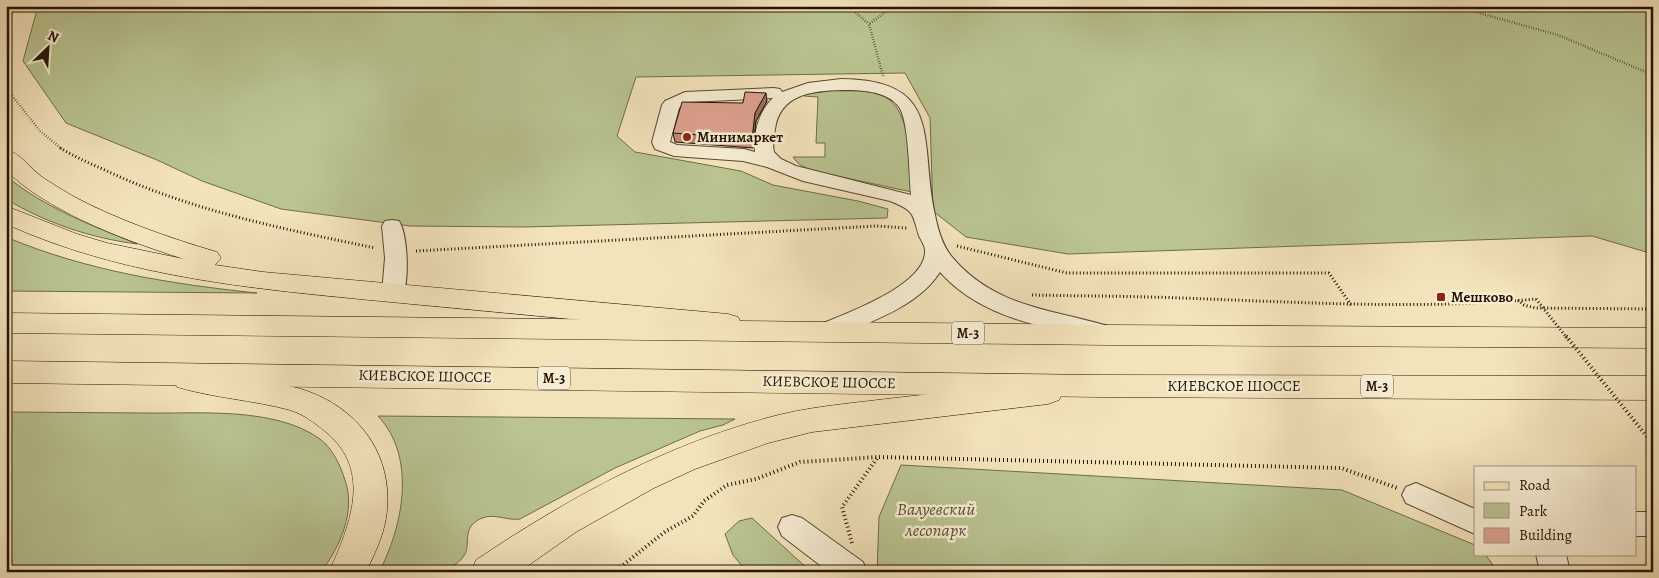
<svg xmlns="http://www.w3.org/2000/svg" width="1659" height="578" font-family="Alegreya,serif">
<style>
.green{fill:#b9c491;stroke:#6e6c4a}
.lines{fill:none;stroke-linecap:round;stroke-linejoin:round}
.minor-casing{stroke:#574732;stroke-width:2}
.major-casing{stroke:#231304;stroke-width:1}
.highway-casing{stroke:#231304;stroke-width:1}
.path-far2{stroke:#231304;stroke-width:2.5;stroke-dasharray:0.5 2;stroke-linecap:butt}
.path-far1{stroke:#231304;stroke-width:3;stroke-dasharray:1 2.5;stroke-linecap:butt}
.path{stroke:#231304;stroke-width:4;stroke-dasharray:1 3;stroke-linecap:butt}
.minor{fill:#f7edd3;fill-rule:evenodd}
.major{fill:#f3e3bb;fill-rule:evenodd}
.highway{fill:#f3e3bb;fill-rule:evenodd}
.path-bridge-far1{stroke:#231304;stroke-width:3;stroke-dasharray:1 2.5;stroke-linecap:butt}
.path-bridge{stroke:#231304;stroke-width:4;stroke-dasharray:1 3;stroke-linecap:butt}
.wall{fill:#bf8b7d;stroke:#231304}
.shaded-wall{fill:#9b7166;stroke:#231304}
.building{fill:#dea291;stroke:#231304}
.poi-dot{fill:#8f2418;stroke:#f7edd3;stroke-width:2}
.labels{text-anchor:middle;stroke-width:5;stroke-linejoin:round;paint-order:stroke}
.shield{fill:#f7edd3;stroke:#635442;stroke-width:1}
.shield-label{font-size:14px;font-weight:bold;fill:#231304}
.poi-label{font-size:15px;font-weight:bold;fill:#231304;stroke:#f7edd3;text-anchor:start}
.street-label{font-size:15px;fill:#231304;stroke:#f7edd3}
.near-park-label{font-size:18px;font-style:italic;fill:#585135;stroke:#f7edd3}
</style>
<rect width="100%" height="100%" fill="#f3e3bb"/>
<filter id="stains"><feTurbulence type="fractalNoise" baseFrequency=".004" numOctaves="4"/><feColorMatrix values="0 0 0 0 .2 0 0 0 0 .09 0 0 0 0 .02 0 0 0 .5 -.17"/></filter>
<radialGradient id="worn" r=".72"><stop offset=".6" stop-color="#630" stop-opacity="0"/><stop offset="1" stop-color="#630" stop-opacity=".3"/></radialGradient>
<path class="green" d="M38 6H1653V254L1592 236 1068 254 966 237 933 211 930 118 905 73 636 77 617 136 635 152 741 171 773 185 858 201 888 209 887 218 523 227 410 226 281 209 202 181 157 160 66 123 23 61Z
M842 89C856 90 872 91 885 97 912 110 909 166 912 192L813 171C804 167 798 165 793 157H825V143H816L818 97 804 96V94Z
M6 176C45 208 91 225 137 244 91 238 46 223 6 199Z
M6 237C87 271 171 284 257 293L6 291Z
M6 412C52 412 97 413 143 413 197 414 274 406 320 439 333 449 340 465 345 480 356 511 340 547 321 572H6Z
M378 416 735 419 723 425 700 431 615 468 520 519C507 521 495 513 482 518 459 528 473 545 463 557 460 562 450 568 445 571 436 575 391 572 379 572 403 527 417 457 378 416Z
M901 465 1342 490 1475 545V554H1485L1498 572H877L879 517Z
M752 518 808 569 809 572H747L733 555 725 534 739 521Z"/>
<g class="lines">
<defs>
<path id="minor" d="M841 79C945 80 919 141 935 215 938 230 942 245 952 257 994 307 1050 309 1108 326L1112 332 1108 338 1100 340C1043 327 981 318 940 272 918 307 869 322 833 338L825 340 817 338 813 332 817 326C843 314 927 286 925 250 925 246 921 240 919 236 912 213 915 211 890 201L803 181 767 167 743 161 674 156 655 149 652 142 662 105 665 101 685 92 774 88 780 89 782 92 808 83ZM841 90C859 90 887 90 899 107 909 121 909 175 911 195L796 166 781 159 774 152C772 144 774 137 775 129 780 94 812 91 841 90ZM773 98C759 111 753 133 755 152L744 149 677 145 670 142 679 108 689 102Z
M392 220 399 221C408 235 410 285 401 298L393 301 385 298 382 293 385 258 382 226 385 221Z
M1416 483 1475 509V534L1406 503 1402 495 1406 487Z
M1635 512H1653V536H1635Z
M792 515 802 518 863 562 867 572H829L782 536 778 527 782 518Z
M1536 554H1566L1570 572H1540Z"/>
<path id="major" d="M6 149C20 153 30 168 42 177 51 183 61 189 71 195 112 218 172 239 217 252L221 258 215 265 263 272 728 314 738 317 742 324 738 331 728 334C619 324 510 313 401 303 267 290 130 280 6 224V206L77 234 107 243 184 259C129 242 46 211 6 170Z
M188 368C213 372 238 377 263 382 278 384 293 386 307 391 363 411 395 460 386 518 383 537 374 555 366 572H329C350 525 373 471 326 432 315 423 303 414 290 410 253 400 214 398 177 387L173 379 177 371Z
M1048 380 1059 384 1063 392 1059 400 1048 404 812 432 768 443 695 469 654 488 576 532 519 572H471L476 560C567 499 661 447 767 418 806 407 846 404 886 399 940 393 994 387 1048 380Z"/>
<path id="highway" d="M6 313 1110 325 1653 328V348L1110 345 6 333Z
M6 361 1101 375 1653 376V400L1101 397 6 383Z"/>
</defs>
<use href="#minor" class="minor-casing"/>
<use href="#major" class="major-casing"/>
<use href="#highway" class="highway-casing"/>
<path class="path-far2" d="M848 6 869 24
M1454 6 1558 35 1653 75
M1542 6H1588
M6 28 14 6
M883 76 869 24 894 6
M6 88 40 131 62 149"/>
<path class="path-far1" d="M60 148C75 157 91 164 107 171 192 211 284 229 375 248
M957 246 1067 273H1329L1351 305
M416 251 876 226 907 228
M1032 295C1081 296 1131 296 1180 298 1298 302 1418 310 1536 299
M1518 300 1524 305 1535 308 1653 309"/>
<path class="path" d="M852 543 842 507 878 457 1341 468 1397 488
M614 572 666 531 693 516 704 501 727 485 756 479 800 462 878 457"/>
<use href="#minor" class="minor"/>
<use href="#major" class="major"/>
<use href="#highway" class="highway"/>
<path class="path-bridge-far1" d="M1536 299 1567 338"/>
<path class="path-bridge" d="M1566 336 1653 444"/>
</g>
<path class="wall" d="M767 101 756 121 753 148 675 142 673 133 743 103Z"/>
<path class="shaded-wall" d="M766 93 767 101 756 121 753 148 752 139 755 113Z"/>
<path class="building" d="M745 92 766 93 755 113 752 139 673 133 682 102 743 103Z"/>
<g class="poi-dot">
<circle cx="687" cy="137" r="5"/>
<rect x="1436" y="292" width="10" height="10" rx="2.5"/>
</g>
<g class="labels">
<g class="shield">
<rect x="952" y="321.5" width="32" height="23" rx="4"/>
<rect x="538" y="366.5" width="32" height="23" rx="4"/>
<rect x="1361" y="374.5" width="32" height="23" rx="4"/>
</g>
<g class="shield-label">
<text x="968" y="338">М-3</text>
<text x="554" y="383">М-3</text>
<text x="1377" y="391">М-3</text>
</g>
<g class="poi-label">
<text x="697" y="142">Минимаркет</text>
<text x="1451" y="302">Мешково</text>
</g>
<g class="street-label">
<text transform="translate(425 376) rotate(1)" y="5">КИЕВСКОЕ ШОССЕ</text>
<text transform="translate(829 382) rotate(1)" y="5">КИЕВСКОЕ ШОССЕ</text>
<text x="1234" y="391">КИЕВСКОЕ ШОССЕ</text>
</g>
<g class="near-park-label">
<text x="936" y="515">Валуевский<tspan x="936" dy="21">лесопарк</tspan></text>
</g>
</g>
<rect width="1659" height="578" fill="none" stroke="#f3e3bb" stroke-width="25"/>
<rect x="8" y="8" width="1644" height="563" fill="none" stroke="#231304" stroke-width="2.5"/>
<rect x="12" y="12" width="1634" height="553" fill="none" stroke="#231304"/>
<rect x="1474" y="466" width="162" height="90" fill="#f7edd3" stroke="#a29680"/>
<rect x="1484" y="482" width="25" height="8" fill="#f3e3bb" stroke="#a29680"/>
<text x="1519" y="490" font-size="15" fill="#231304">Road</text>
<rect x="1484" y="503" width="25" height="15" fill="#b9c491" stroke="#a29680"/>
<text x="1519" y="516" font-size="15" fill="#231304">Park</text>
<rect x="1484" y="528" width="25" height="15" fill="#dea291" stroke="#a29680"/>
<text x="1519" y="540" font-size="15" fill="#231304">Building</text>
<g transform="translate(48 48) rotate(25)" stroke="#f7edd3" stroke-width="4" paint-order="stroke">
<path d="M0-4L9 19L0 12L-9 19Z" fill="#231304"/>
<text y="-8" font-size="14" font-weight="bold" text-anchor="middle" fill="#231304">N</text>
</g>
<rect width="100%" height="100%" filter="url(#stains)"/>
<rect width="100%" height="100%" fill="url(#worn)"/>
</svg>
